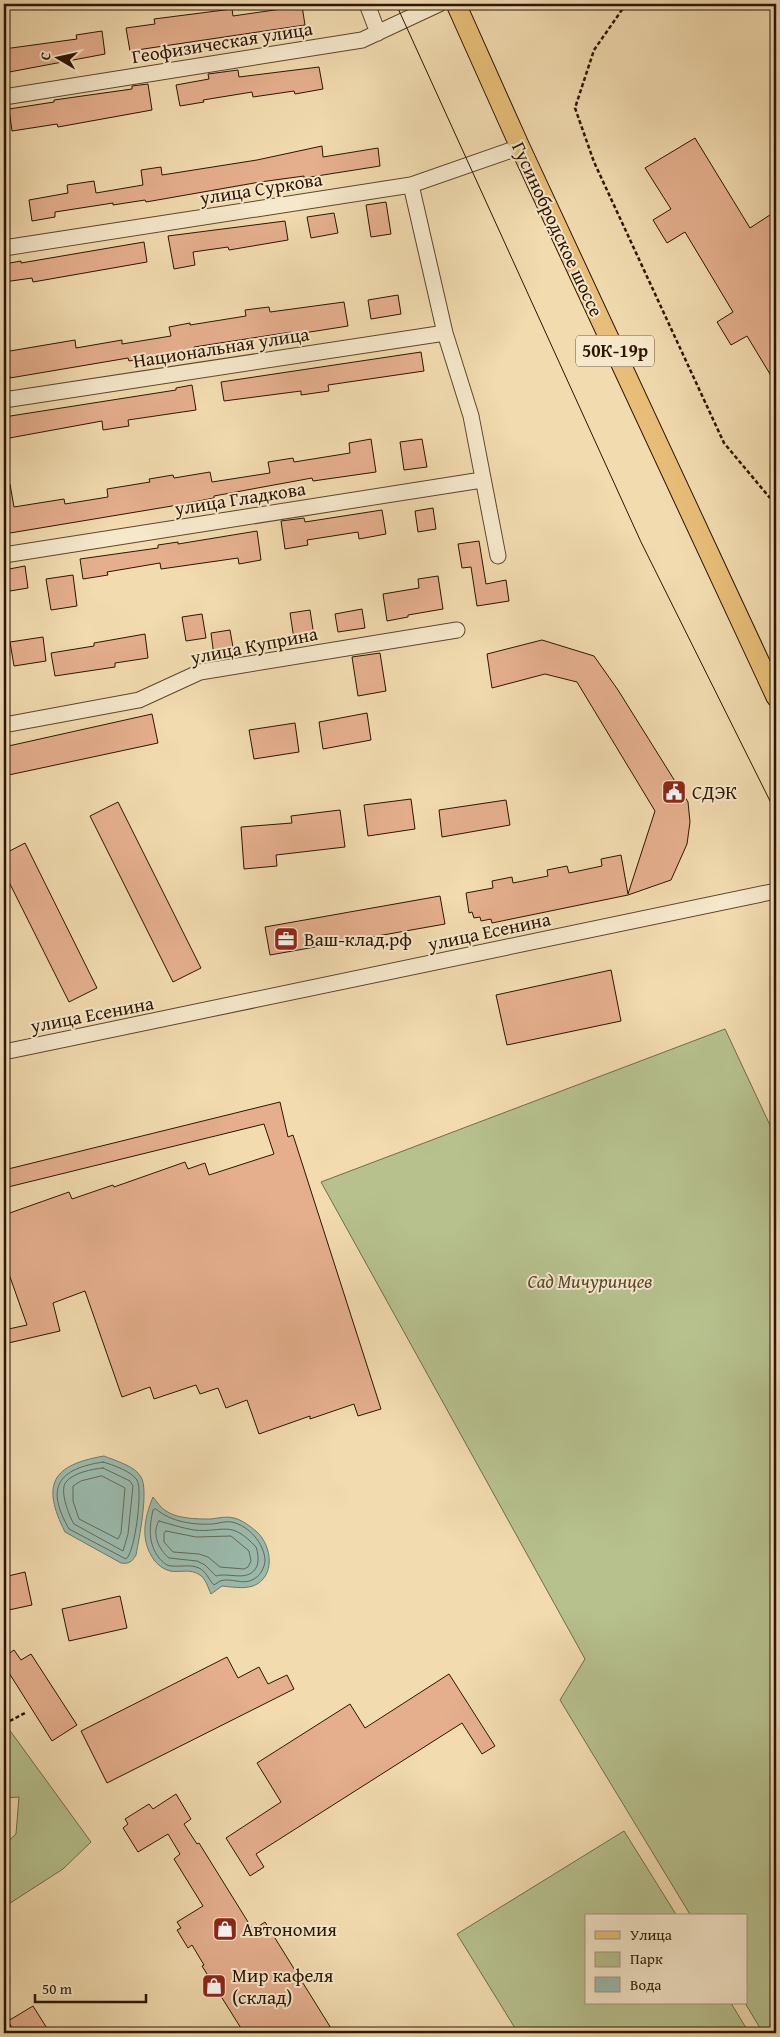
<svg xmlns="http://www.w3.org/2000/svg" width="780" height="2037" font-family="'Gentium Book Plus',serif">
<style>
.green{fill:#b6c18e;stroke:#716b47}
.water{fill:#9bbbae;stroke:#6f7968}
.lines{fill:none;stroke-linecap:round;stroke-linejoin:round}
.shore{stroke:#646857;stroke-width:1}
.building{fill:#e5af8e;stroke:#2c1500}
.minor-casing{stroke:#5d462c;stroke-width:17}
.major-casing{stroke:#2c1500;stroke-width:21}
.path{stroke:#2c1500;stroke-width:2.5;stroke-dasharray:4 2.5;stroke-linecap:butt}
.minor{stroke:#f6e8cb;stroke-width:15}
.major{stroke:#e8be78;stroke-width:19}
.tram{stroke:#2c1500;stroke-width:1}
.labels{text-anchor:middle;stroke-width:4;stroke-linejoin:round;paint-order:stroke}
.shield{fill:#f6e8cb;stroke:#69543d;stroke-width:1}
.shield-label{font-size:18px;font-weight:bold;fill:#2c1500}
.street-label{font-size:19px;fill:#2c1500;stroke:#f6e8cb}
.poi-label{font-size:19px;fill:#2c1500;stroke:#f6e8cb;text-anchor:start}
.park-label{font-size:19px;font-style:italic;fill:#55492b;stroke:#f6e8cb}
</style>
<rect width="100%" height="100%" fill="#f1dbaf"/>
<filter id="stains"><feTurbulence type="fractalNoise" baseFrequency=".004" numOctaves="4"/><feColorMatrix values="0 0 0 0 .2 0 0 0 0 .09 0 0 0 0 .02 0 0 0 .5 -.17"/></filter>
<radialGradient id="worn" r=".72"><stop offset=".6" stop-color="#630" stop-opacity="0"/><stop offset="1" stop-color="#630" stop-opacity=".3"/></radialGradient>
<path class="green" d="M725 1029 776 1138V2033H763L745 2003H746V1916H691L560 1700 585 1659 321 1182Z
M4 1725 11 1732 91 1842 63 1869 4 1907V1845L16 1834 19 1797 4 1798Z
M624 1831 677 1916H586V2003H731L749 2033H518L457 1934Z"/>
<path class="water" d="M104 1456C116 1461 135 1466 141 1477 149 1490 139 1539 136 1555 132 1562 129 1564 121 1563L65 1532C41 1484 52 1465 104 1456Z
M153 1497C157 1502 161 1508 166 1511 178 1519 197 1519 211 1519 219 1518 226 1516 234 1518 242 1520 250 1526 257 1532 272 1546 276 1577 253 1586 243 1589 232 1587 222 1586L211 1594C208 1588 206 1579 200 1575 190 1568 180 1573 170 1571 163 1569 158 1565 154 1560 140 1540 144 1519 153 1497Z"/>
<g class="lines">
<path class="shore" d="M103 1462C113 1465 131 1471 137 1480 143 1489 135 1553 126 1559L69 1529C45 1487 58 1469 103 1462Z
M103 1468 130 1481 133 1486 128 1534 123 1551 74 1524C69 1516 59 1490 66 1482 73 1473 92 1469 103 1468Z
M102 1476 125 1488 121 1533 118 1539 79 1519 73 1501V1486L81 1481Z
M156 1509C171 1522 193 1525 213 1524 220 1523 225 1521 232 1522 249 1526 264 1543 265 1560 265 1567 260 1576 254 1579 243 1586 231 1577 220 1581 218 1582 216 1584 214 1585 208 1579 207 1572 199 1568 190 1564 181 1567 172 1566 166 1566 163 1562 159 1558 148 1543 149 1528 153 1510Z
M159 1521C170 1524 182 1528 194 1530 224 1533 230 1519 256 1547 258 1553 259 1560 257 1566 249 1583 230 1572 216 1576L205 1565 197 1561 169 1558C159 1550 151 1533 159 1521Z
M166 1531 196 1537 231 1536 249 1551 251 1561 248 1567 244 1569 220 1567 208 1557 199 1554 173 1552 164 1542V1534Z"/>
</g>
<path class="building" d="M302 6 305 25 130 51 126 28 155 24 154 19 232 9 233 16Z
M102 31 105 54 4 73V49L77 39 76 35Z
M319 67 323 89 295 94 294 91 253 97 252 92 203 100 204 102 180 106 176 85 209 79 208 74 238 70 239 77Z
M148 84 152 110 58 127 57 124 12 131 9 109 54 102V100L132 89V86Z
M695 138 750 228 776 211V384L747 336 731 345 717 322 733 312 685 232 667 243 653 220 671 209 645 168Z
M322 146 323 157 378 148 380 166 304 178V176L260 182 146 202 145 200 113 205V203L55 212V217L32 221 29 200 68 193 67 185 94 181 96 193 143 185 141 170 161 167 162 175 257 160Z
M386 202 391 234 371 237 366 205Z
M334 213 338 233 311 238 307 217Z
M285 221 288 240 229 250 228 247 193 252 195 265 174 269 168 236Z
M144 242 147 262 33 282 32 278 4 282V264L21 261V263Z
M398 295 401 314 371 319 368 300Z
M344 302 348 326 291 335V332L194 347V349L129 361 128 358 10 378V376L4 377V352L75 340 76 348 122 340V344L171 336 169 327 190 323V325L246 316 245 310 269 307 270 312Z
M421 352 424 371 328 385 329 391 301 395V391L224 401 221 382Z
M192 385 196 410 128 420 129 426 103 430 102 421 4 439V417L176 390V388Z
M371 439 376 472 313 481 312 478 214 496V498L178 505 4 534V484H10L14 507 64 499 65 504 108 497 107 489 150 482 149 479 173 475 174 478 210 472 212 482 270 473 268 462 293 458 294 462 350 453 349 443Z
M422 439 427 467 404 470 400 442Z
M433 508 436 529 418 532 415 511Z
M382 510 386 534 359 539 358 532 307 540 308 545 285 549 281 521 304 518 305 522Z
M257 531 261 560 239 564 238 558 161 569 160 563 107 572 108 575 83 579 80 559 158 548V545L178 542V544Z
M479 541 486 584 506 580 509 601 477 606 471 567 462 568 458 544Z
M25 566 28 588 4 592V570Z
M73 575 77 606 51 610 46 579Z
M438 576 443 609 408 615V617L387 621 383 594 419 588 418 579Z
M362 609 365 628 338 632 335 614Z
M310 610 314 636 294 639 290 613Z
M202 614 206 638 186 641 182 617Z
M230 630 234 653 214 656 211 633Z
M145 634 148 658 115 663V667L55 676 51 653 94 646V643Z
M43 637 46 661 14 666 10 642Z
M542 640 594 656 618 690 688 802 690 822 687 844 671 880 628 895 492 923 491 919 481 921 480 917 474 918 472 912 469 913 466 893 493 888 492 881 512 877 513 883 548 876 547 870 567 866 569 873 602 866 601 859 621 855 628 894 655 811 577 682 545 674 492 688 487 654Z
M380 653 386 691 358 696 352 657Z
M367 713 371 740 323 749 319 722Z
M152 714 158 743 4 776V747Z
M295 723 299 752 254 759 249 730Z
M411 799 415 829 368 836 364 805Z
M506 800 510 825 442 837 439 810Z
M118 802 201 968 173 982 90 816Z
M340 810 345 847 276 855 277 866 244 869 241 827 292 823 291 816Z
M25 843 97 988 69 1002 4 872V854Z
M440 896 445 924 270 955 265 927Z
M611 970 621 1021 507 1045 496 995Z
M280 1102 288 1137 293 1135 381 1409 358 1416 354 1404 310 1419V1416L259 1434 247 1400 226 1408 218 1388 200 1394 196 1385 154 1399 150 1387 122 1397 85 1291 53 1303 60 1331 4 1344V1330L27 1325 4 1260V1215L69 1192 72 1199 113 1185 114 1187 185 1162 188 1169 205 1163 209 1175 274 1154 264 1124 4 1188V1170Z
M25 1572 32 1605 4 1611V1577Z
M120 1596 127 1628 69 1641 62 1609Z
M14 1650 21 1660 31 1654 77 1725 52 1741 4 1665V1657Z
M227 1657 238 1678 259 1667 268 1684 287 1675 294 1689 107 1783 81 1731Z
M449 1674 495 1746 482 1754 462 1723 256 1854 264 1867 250 1876 226 1838 281 1802 257 1763 350 1704 365 1728Z
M176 1794 191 1819 184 1824 197 1844 199 1843 253 1930 265 1922 334 2033H244L202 1966 204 1965 192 1945 188 1948 177 1930 181 1928 177 1922 203 1906 174 1859 180 1854 168 1834 138 1852 123 1828 128 1824 125 1819 149 1804 153 1809Z
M33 2006 50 2033H15L8 2021Z"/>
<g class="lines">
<defs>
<path id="minor" d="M367 4 378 33
M4 97 362 40 439 4
M411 185 445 333 471 416 498 556
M4 248 411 185 520 147
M4 400 445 333
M4 555 482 480
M4 725 139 700 200 672 457 630
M4 1052 776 891"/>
<path id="major" d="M456 4 520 147 776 697"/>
</defs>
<use href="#minor" class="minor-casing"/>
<use href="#major" class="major-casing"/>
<path class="path" d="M626 4 594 50 575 108 594 162 724 443 770 498
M4 1527H5
M4 1724 27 1712"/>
<use href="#minor" class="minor"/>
<use href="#major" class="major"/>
<path class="tram" d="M396 4 641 542 776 813"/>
</g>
<defs>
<symbol id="civic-square" viewBox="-11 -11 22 22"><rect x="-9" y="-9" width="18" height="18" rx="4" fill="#8f2418" stroke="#f6e8cb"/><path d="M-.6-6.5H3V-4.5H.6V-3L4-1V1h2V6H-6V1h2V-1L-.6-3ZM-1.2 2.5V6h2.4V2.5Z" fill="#fff"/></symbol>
<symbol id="office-square" viewBox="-11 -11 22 22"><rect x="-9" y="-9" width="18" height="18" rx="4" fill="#8f2418" stroke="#f6e8cb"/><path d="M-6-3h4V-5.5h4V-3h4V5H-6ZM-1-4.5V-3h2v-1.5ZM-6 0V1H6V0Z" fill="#fff"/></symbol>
<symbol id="shop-square" viewBox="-11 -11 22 22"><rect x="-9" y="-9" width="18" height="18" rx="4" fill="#8f2418" stroke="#f6e8cb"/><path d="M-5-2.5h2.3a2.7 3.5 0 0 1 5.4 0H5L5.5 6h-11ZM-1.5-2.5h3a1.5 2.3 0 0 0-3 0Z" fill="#fff"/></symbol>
</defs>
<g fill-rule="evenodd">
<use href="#civic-square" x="660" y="778" width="28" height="28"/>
<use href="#office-square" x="272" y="925" width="28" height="28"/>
<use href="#shop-square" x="211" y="1915" width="28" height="28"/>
<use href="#shop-square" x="200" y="1972" width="28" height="28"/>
</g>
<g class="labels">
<rect class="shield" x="576" y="335.5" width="78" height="31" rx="4"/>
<g class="shield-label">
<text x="615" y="357">50К-19р</text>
</g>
<g class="street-label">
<text transform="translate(222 42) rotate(-9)" y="7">Геофизическая улица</text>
<text transform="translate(261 188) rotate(-9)" y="7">улица Суркова</text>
<text transform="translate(558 229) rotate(65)" y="7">Гусинобродское шоссе</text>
<text transform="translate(221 347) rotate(-9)" y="7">Национальная улица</text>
<text transform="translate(240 498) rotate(-9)" y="7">улица Гладкова</text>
<text transform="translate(254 645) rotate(-11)" y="7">улица Куприна</text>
<text transform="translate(489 931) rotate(-12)" y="7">улица Есенина</text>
<text transform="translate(92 1014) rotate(-11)" y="7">улица Есенина</text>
</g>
<g class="poi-label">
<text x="692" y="799">СДЭК</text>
<text x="304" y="946">Ваш-клад.рф</text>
<text x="242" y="1936">Автономия</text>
<text x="232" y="1982">Мир кафеля<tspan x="232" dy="22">(склад)</tspan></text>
</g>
<g class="park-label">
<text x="590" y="1288">Сад Мичуринцев</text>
</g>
</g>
<rect width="780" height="2037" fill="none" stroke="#f1dbaf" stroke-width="20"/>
<rect x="5" y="5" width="770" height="2027" fill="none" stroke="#2c1500" stroke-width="2.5"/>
<rect x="10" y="10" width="760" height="2017" fill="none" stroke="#2c1500"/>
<rect x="585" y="1914" width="162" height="90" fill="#f6e8cb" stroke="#a5947a"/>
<rect x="595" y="1931" width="25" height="8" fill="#e8be78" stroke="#a5947a"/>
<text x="630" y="1940" font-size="15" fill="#2c1500">Улица</text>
<rect x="595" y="1952" width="25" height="15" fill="#b6c18e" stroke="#a5947a"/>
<text x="630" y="1964" font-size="15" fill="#2c1500">Парк</text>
<rect x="595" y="1977" width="25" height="15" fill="#9bbbae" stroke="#a5947a"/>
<text x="630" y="1990" font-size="15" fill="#2c1500">Вода</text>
<g transform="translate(58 58) rotate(279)" stroke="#f6e8cb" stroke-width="4" paint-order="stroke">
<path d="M0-4L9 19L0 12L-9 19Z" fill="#2c1500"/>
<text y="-8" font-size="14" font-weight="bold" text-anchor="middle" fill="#2c1500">С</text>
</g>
<path d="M35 1994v8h111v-8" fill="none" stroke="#2c1500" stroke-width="2.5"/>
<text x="42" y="1994" font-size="15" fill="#2c1500" stroke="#f6e8cb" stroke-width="4" paint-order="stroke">50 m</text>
<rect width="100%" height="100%" filter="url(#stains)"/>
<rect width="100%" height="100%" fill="url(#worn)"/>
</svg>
